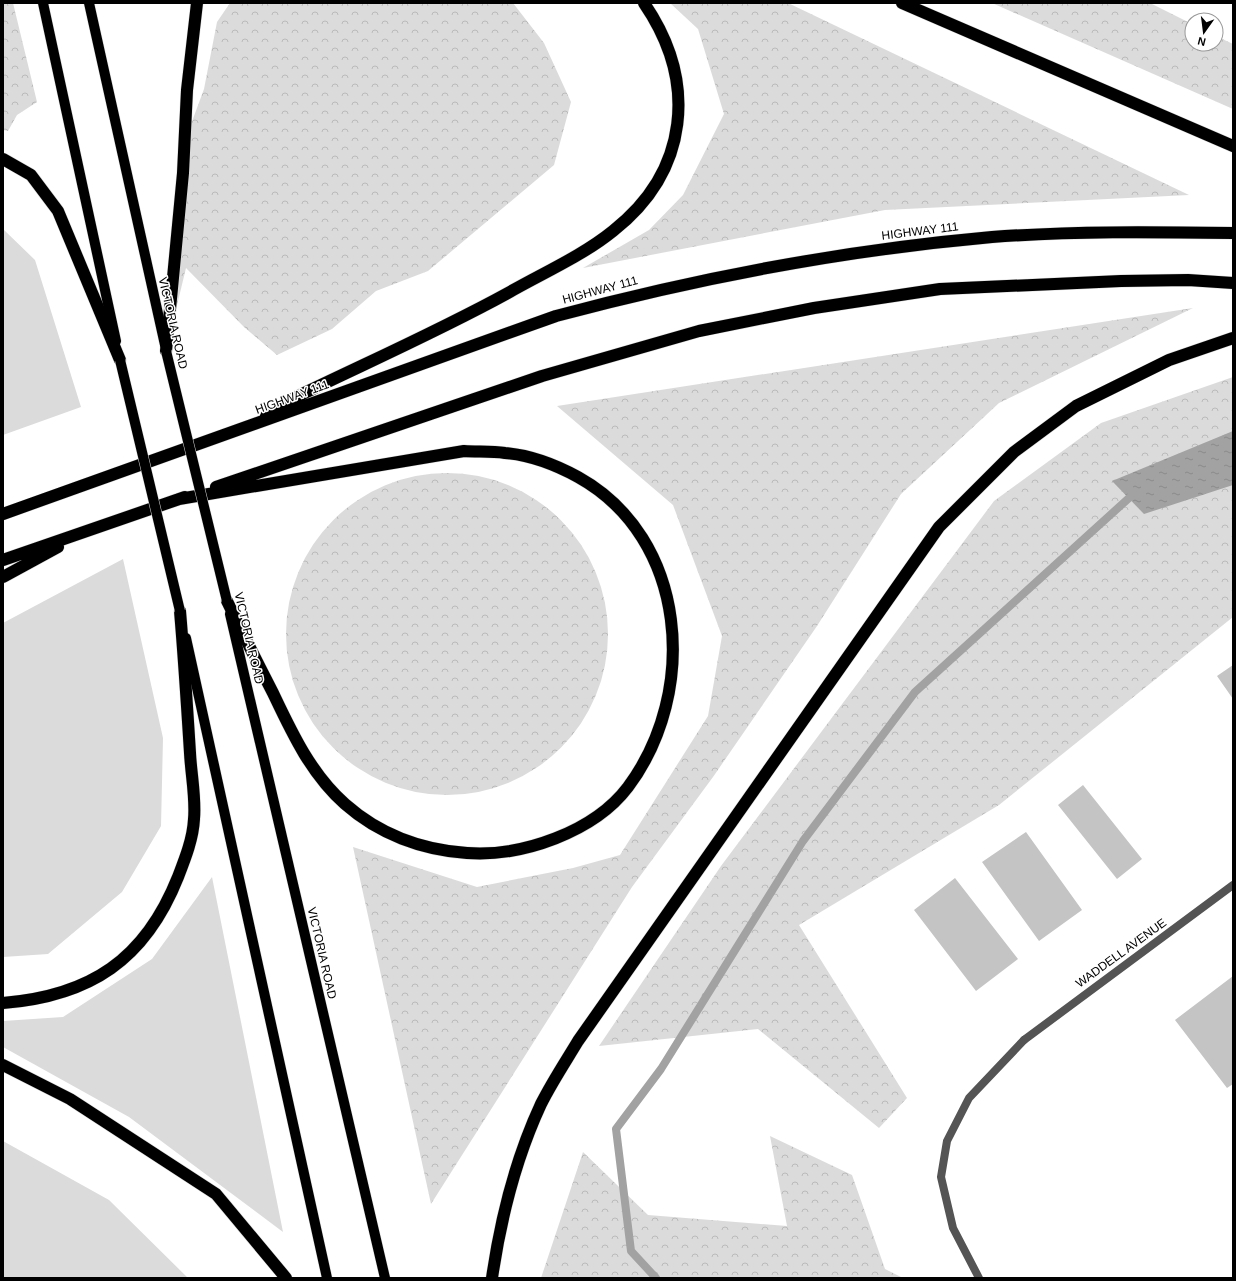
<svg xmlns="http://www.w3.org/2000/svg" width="1236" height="1281" font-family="Helvetica,sans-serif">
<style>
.grass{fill:#dbdbdb}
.forest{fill:url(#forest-crowns)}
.water{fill:url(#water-ripples)}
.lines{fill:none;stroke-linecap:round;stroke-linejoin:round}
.stream{stroke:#a2a2a2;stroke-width:8}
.building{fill:#c4c4c4}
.primary-casing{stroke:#dbdbdb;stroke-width:11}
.highway-casing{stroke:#dbdbdb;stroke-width:13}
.lane{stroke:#545454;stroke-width:8}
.street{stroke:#545454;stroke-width:8}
.primary{stroke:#000;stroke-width:10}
.highway{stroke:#000;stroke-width:12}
.primary-bridge-casing{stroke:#dbdbdb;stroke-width:11;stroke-linecap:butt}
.primary-bridge{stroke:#000;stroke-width:10}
.labels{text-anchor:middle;stroke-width:3;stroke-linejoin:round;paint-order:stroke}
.street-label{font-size:12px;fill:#000;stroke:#fff}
</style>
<defs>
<pattern id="forest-crowns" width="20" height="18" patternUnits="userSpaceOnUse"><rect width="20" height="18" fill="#dbdbdb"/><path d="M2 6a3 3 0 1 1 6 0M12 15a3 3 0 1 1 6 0" fill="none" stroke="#bababa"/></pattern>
<pattern id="water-ripples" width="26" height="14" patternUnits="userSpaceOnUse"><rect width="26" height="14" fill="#a2a2a2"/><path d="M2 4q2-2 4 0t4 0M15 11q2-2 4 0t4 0" fill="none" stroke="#8a8a8a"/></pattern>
</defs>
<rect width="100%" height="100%" fill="#fff"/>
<path class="grass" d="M3 229 35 260 81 407 3 435Z
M123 559 163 738 161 826 122 892 48 954 3 957V623Z
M212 877 283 1232 129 1117 3 1047V1021L63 1017 152 959Z
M3 1141 109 1200 188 1278H3Z"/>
<path class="forest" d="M3 3H13L37 102 17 115 8 131 3 130Z
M230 3H513L544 43 571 102 554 165 428 271 376 291 332 329 277 355 244 327 186 268 166 351 187 135 204 89 217 22Z
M670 3H788L1189 195 885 210 583 268 649 230 683 195 724 114 698 29Z
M992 3H1150L1192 24V44H1216V36L1233 44V109Z
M1193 308 999 403 901 494 817 626 713 777 632 887 431 1204 353 847 477 887 573 868 620 855 708 716 722 636 673 505 557 406Z
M1233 377V617L999 805 799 925 907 1098 879 1128 758 1029 599 1046 721 866 994 501 1101 423Z
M286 634a161 161 0 1 1 322 0a161 161 0 1 1-322 0Z
M770 1136 852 1175 885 1269 903 1278H541L583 1152 648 1215 787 1226Z"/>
<path class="water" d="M1233 431V485L1144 514 1112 481Z"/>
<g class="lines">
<path class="stream" d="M656 1278 631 1251 616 1129 661 1069 803 841 915 692 1129 498"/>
</g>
<path class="building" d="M1233 665V699L1217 676Z
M1083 785 1142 859 1117 879 1058 805Z
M1026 832 1082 910 1039 941 982 862Z
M955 878 1018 959 976 991 914 910Z
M1233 976V1084L1227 1088 1175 1020Z"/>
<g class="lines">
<defs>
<path id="primary" d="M43 3 116 341
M89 3 165 345
M230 614 385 1278
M186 638 327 1278"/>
<path id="highway" d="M902 3 1233 146
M3 159 31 175 58 211 120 360
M166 351 183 173 187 90 197 3
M266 416 294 398C366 363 439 331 508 293 543 273 582 256 613 231 689 171 698 82 644 3
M216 487 542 376 699 331 814 308 940 289 1121 281 1188 280 1233 283
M179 499 464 451C477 452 491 451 505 453 529 455 556 465 578 477 688 538 699 692 628 787 594 832 522 857 467 853 422 850 379 834 345 804 311 774 292 733 273 693 257 662 242 632 227 601
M3 514 556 316C698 278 845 250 992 237 1072 231 1153 232 1233 233
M3 560 185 497
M3 577 58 547
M3 1003C90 996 145 960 178 877 185 859 193 839 194 819 196 798 191 774 190 753 187 705 184 658 180 611
M3 1065 70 1099 216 1194 286 1278
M492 1278C501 1216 515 1160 541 1104 552 1082 566 1061 578 1041L939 527 1014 452 1076 406 1169 360 1233 338"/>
</defs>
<use href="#primary" class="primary-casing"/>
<use href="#highway" class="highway-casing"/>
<path class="lane" d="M979 1278 953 1228 941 1177 947 1141 969 1098 1024 1040"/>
<path class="street" d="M1024 1040 1233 885"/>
<use href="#primary" class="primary"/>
<use href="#highway" class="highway"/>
<defs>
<path id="primary-bridge" d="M166 351 227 601
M120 360 180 611"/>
</defs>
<use href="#primary-bridge" class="primary-bridge-casing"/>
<use href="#primary-bridge" class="primary-bridge"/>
</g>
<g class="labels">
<g class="street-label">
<text transform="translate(920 231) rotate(-7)" y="4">HIGHWAY 111</text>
<text transform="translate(600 290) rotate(-15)" y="4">HIGHWAY 111</text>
<text transform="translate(173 323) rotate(77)" y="4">VICTORIA ROAD</text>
<text transform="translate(292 397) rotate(-20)" y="4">HIGHWAY 111</text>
<text transform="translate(249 638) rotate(77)" y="4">VICTORIA ROAD</text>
<text transform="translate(322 953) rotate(77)" y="4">VICTORIA ROAD</text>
<text transform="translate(1121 953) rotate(-36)" y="4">WADDELL AVENUE</text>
</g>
</g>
<rect width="1236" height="1281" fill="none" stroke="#000000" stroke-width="8"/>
<g transform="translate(1204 32) rotate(194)"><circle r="19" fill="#ffffff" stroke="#999999"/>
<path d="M0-3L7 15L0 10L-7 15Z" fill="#000000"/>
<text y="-6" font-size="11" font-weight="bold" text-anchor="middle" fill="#000000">N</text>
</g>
</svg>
